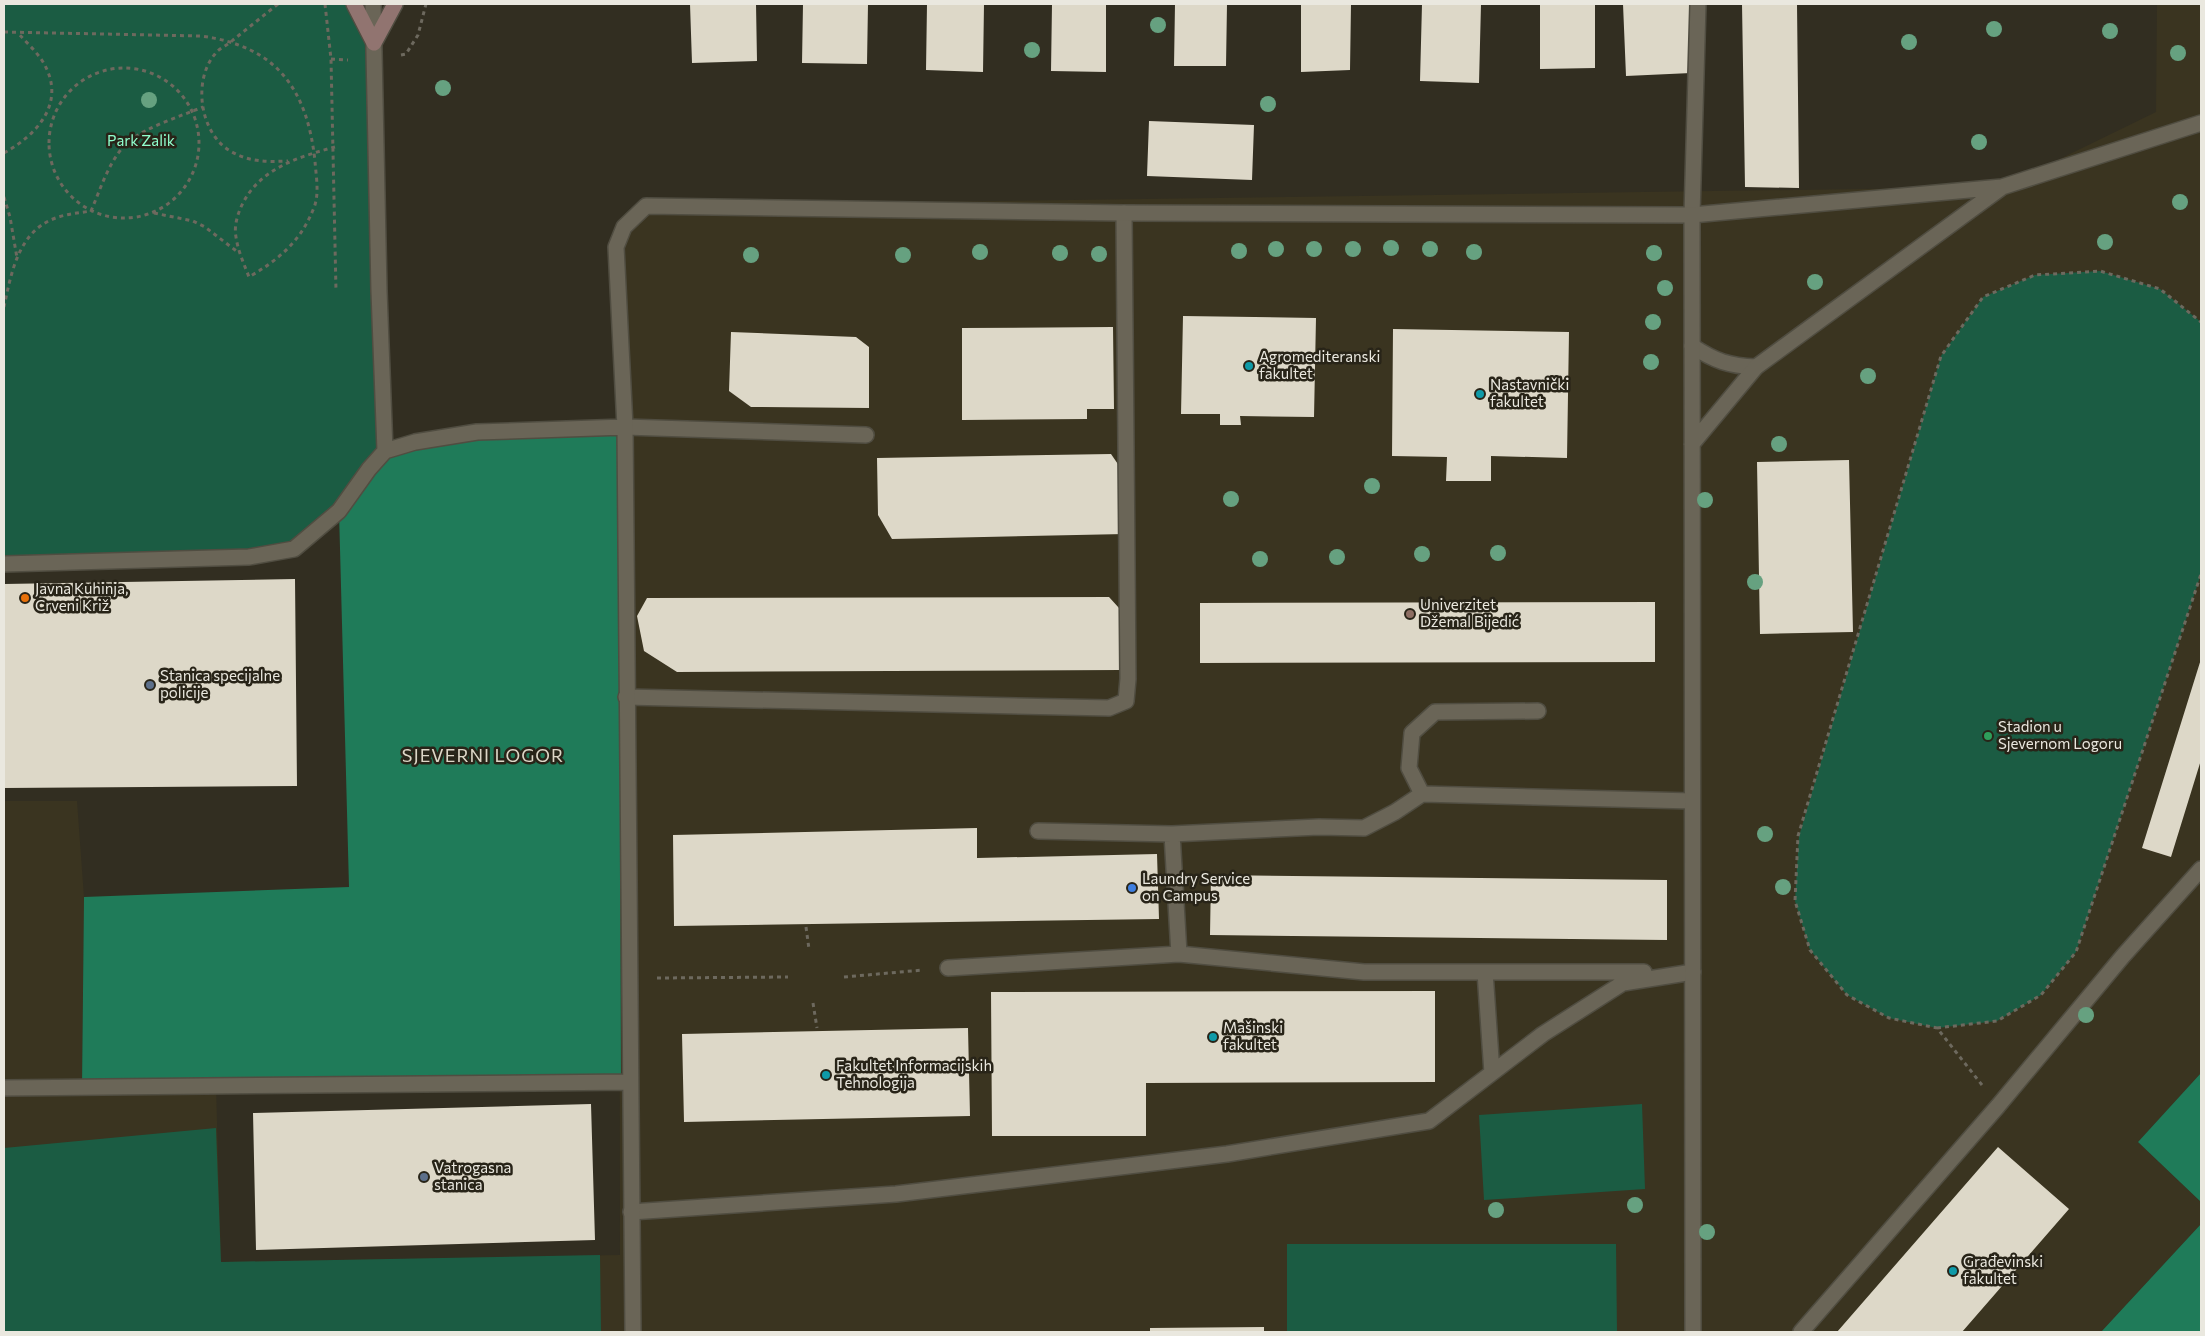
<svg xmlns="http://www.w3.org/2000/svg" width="2205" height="1336" font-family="Commissioner,sans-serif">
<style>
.built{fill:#3a3420}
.green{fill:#1b5c43}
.forest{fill:#1f7b59}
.building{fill:#ddd8c8}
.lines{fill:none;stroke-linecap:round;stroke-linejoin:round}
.lane-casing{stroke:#504d41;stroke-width:18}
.street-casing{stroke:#504d41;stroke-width:18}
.secondary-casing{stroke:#504d41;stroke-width:18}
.path{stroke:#6d695e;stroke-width:3;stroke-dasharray:4 4;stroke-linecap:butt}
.lane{stroke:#6a6557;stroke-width:15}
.street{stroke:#6a6557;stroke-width:15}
.secondary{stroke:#917470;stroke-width:15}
.tree{fill:#66a180}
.culture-dot{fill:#0f9aa8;stroke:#282418;stroke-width:2}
.food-dot{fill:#e8710a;stroke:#282418;stroke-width:2}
.education-dot{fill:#8d6e63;stroke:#282418;stroke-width:2}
.service-dot{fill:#5c6f8a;stroke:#282418;stroke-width:2}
.leisure-dot{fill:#2e9e5b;stroke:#282418;stroke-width:2}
.shop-dot{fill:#3f7fe0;stroke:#282418;stroke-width:2}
.labels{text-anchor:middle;stroke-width:5;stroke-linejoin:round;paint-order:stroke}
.park-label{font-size:15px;fill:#90ffce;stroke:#282418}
.poi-label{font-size:15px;fill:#eae8df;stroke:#282418;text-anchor:start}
.quarter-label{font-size:18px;letter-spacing:1px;fill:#ddd7c7;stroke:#282418}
</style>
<rect width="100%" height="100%" fill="#322e21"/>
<path class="built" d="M2157 4H2201V1073L2138 1142 2201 1202V1224L2101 1332H4V801H77L84 897 82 1087 216 1086 221 1262 620 1255 619 426 616 247 646 206 2002 187 2156 112Z"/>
<path class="green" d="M4 4H354L374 43 385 451 294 549 4 564Z
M2100 271 2160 289 2201 322V574L2076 952 2041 995 1997 1021 1937 1028 1889 1018 1847 995 1810 950 1795 901 1799 836 1941 356 1983 297 2035 275Z
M1642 1104 1645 1189 1484 1200 1479 1115Z
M216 1128 221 1262 600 1255 601 1332H4V1148Z
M1287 1244H1616L1617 1332H1287Z"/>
<path class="forest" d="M619 426 621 1082 82 1087 84 897 349 887 339 511 369 469 415 442Z
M2201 1073V1202L2138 1142Z
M2201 1224V1332H2101Z"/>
<path class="building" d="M690 4H756L757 61 692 63Z
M803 4H868L867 64 802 63Z
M927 4H984L983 72 926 70Z
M1052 4H1106V72L1051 71Z
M1175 4H1227L1226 66H1174Z
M1301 4H1351L1350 70 1301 72Z
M1422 4H1481L1479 83 1420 81Z
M1540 4H1595V68L1540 69Z
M1623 4H1690L1691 73 1626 76Z
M1742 4H1797L1799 188 1745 187Z
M1149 121 1254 125 1252 180 1147 176Z
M1183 316 1316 318 1314 417 1240 416 1241 425H1220V414H1181Z
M1113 327 1114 409H1087V419L962 420V328Z
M1393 329 1569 332 1567 458 1491 456V481H1446L1447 457 1392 456Z
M731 332 856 337 869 347V408L751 407 729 391Z
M1111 454 1124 473 1125 534 892 539 878 515 877 458Z
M1849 460 1853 632 1760 634 1757 462Z
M295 579 297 786 4 788V584Z
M1109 597 1119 608 1120 670 677 672 644 651 637 616 647 598Z
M1655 602V662L1200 663V603Z
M2201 659V760L2171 857 2142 848Z
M977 828V858L1157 854 1159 919 674 926 673 835Z
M1211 875 1667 880V940L1210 935Z
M1435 991V1082L1146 1083V1136H992L991 992Z
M968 1028 970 1116 684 1122 682 1034Z
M591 1104 595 1240 256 1250 253 1113Z
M1998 1147 2069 1209 1962 1332H1837Z
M1264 1327V1332H1150V1328Z"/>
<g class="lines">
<defs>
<path id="lane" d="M1692 215 1698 4
M1692 346C1715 361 1729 366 1756 367
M625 427 866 435
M626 697 1109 708 1126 701 1128 679 1124 213
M1422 794 1409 768 1412 733 1435 712 1538 711
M1038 831 1172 834 1319 827 1364 828 1395 812 1422 794 1692 801
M1172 834 1179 954
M948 968 1179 954 1364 972H1644
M1485 972 1492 1073
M631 1212 896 1194 988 1183 1227 1154 1429 1121 1543 1034 1623 983 1693 972"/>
<path id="street" d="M373 4 379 291 385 451
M1692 215 1693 1332
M1692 444 1756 367 2001 188
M4 564 249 557 294 549 339 511 369 469 385 451 415 442 477 432 625 427
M4 1088 630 1082
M633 1332 625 427 616 247 624 227 646 206 1124 213 1692 215 2002 187 2201 123
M1801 1332 1998 1106 2123 956 2201 869"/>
<path id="secondary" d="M354 4 374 43
M374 43 395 4"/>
</defs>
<use href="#lane" class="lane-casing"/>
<use href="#street" class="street-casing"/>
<use href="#secondary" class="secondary-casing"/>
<path class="path" d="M278 4C263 16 248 28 233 40 228 45 219 48 215 54 192 81 200 135 232 152 250 162 267 162 288 161
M325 4 331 59 336 291
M4 32 201 36C276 46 307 88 315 161 316 177 320 195 313 210 300 242 278 260 249 277 244 264 238 251 236 237 234 227 237 216 241 207 258 169 298 157 335 147
M401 55 406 54 418 35 426 4
M331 59 348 60
M49 143a75 75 0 1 1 150 0a75 75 0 1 1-150 0Z
M4 153C38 134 67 102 43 62 36 51 26 42 18 33
M4 197 10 217 17 258
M154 213 193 221 205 227 239 253
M4 307C11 274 18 233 53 219 65 214 78 213 91 211 101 188 109 160 128 142 146 127 181 116 203 107
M806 927 809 949
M844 977 923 970
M657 978 788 977
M813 1003 817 1028
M1937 1028 1997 1021 2041 995 2076 952 2201 574
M1982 1085 1937 1028 1889 1018 1847 995 1810 950 1795 901 1798 836 1941 356 1983 297 2035 275 2100 271 2160 289 2201 322"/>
<use href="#lane" class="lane"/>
<use href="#street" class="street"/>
<use href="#secondary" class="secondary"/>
</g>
<g class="tree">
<circle cx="1158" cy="25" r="8"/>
<circle cx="1994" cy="29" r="8"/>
<circle cx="2110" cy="31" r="8"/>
<circle cx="1909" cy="42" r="8"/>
<circle cx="1032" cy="50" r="8"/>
<circle cx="2178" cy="53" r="8"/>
<circle cx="443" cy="88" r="8"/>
<circle cx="149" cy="100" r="8"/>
<circle cx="1268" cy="104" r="8"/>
<circle cx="1979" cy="142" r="8"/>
<circle cx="2180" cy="202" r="8"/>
<circle cx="2105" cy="242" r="8"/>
<circle cx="1391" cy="248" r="8"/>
<circle cx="1276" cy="249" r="8"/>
<circle cx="1314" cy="249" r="8"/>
<circle cx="1353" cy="249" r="8"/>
<circle cx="1430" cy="249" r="8"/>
<circle cx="1239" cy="251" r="8"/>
<circle cx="980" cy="252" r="8"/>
<circle cx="1474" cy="252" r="8"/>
<circle cx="1060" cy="253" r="8"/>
<circle cx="1654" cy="253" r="8"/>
<circle cx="1099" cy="254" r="8"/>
<circle cx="751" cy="255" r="8"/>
<circle cx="903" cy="255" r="8"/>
<circle cx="1815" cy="282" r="8"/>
<circle cx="1665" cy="288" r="8"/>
<circle cx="1653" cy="322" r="8"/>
<circle cx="1651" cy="362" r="8"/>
<circle cx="1868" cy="376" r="8"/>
<circle cx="1779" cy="444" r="8"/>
<circle cx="1372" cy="486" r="8"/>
<circle cx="1231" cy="499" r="8"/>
<circle cx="1705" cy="500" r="8"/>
<circle cx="1498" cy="553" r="8"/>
<circle cx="1422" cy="554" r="8"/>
<circle cx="1337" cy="557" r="8"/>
<circle cx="1260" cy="559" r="8"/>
<circle cx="1755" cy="582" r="8"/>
<circle cx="1765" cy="834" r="8"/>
<circle cx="1783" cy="887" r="8"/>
<circle cx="2086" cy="1015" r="8"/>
<circle cx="1635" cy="1205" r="8"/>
<circle cx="1496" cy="1210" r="8"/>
<circle cx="1707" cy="1232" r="8"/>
</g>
<g class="culture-dot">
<circle cx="1249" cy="366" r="5"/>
<circle cx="1480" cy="394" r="5"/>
<circle cx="1213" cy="1037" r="5"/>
<circle cx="826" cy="1075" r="5"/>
<circle cx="1953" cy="1271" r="5"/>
</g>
<circle class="food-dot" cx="25" cy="598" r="5"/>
<circle class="education-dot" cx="1410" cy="614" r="5"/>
<g class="service-dot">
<circle cx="150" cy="685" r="5"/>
<circle cx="424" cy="1177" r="5"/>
</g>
<circle class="leisure-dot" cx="1988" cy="736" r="5"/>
<circle class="shop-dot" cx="1132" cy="888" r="5"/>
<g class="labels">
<g class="park-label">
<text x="141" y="146">Park Zalik</text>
</g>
<g class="poi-label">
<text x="1259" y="362">Agromediteranski<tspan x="1259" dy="17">fakultet</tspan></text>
<text x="1490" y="390">Nastavnički<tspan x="1490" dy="17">fakultet</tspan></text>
<text x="35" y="594">Javna Kuhinja,<tspan x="35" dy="17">Crveni Križ</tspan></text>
<text x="1420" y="610">Univerzitet<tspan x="1420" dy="17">Džemal Bijedić</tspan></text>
<text x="160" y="681">Stanica specijalne<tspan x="160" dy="17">policije</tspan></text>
<text x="1998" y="732">Stadion u<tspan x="1998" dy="17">Sjevernom Logoru</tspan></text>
<text x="1142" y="884">Laundry Service<tspan x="1142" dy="17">on Campus</tspan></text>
<text x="1223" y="1033">Mašinski<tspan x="1223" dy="17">fakultet</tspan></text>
<text x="836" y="1071">Fakultet Informacijskih<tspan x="836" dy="17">Tehnologija</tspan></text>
<text x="434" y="1173">Vatrogasna<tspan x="434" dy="17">stanica</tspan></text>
<text x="1963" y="1267">Građevinski<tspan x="1963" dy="17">fakultet</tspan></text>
</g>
<g class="quarter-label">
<text x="483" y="762">SJEVERNI LOGOR</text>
</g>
</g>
<rect width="2205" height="1336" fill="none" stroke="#eae8df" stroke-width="10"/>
</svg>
